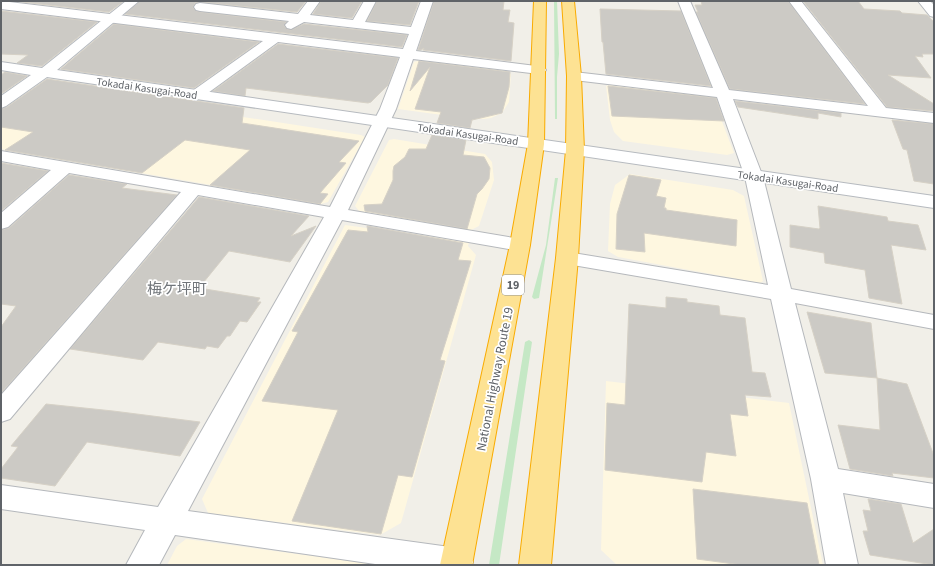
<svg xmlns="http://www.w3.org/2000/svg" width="935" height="566" font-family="'Source Sans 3','Noto Sans JP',sans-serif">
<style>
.commercial{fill:#fef7e0}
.green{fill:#c5e8c5}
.building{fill:#cccac5;stroke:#d6d1c6}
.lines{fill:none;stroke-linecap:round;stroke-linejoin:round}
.street-casing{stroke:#b5b8bc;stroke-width:2}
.secondary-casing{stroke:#b6babf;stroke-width:2}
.highway-casing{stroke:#f9ab00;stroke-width:2}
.street{fill:#fff;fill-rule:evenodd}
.secondary{fill:#fff;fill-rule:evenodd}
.highway{fill:#fde293;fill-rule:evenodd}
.labels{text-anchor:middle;stroke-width:3.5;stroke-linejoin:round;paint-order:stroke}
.far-street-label{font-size:11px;fill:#5f6368;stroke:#fff}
.shield{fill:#fff;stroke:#8f9295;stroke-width:1}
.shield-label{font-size:12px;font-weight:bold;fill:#5f6368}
.street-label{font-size:13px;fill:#5f6368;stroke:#fff}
.quarter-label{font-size:15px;fill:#70757a;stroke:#fff}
</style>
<rect width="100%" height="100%" fill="#f1efe8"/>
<path class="commercial" d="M421 60 503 70 511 74 509 102 502 113 491 118 484 119 442 115 398 109 414 62Z
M614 84 707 95 713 98 734 153 727 155 623 141 614 132 610 120 606 86Z
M41 86 361 135 365 137 328 202 321 204 1 149V111Z
M394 139 485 154 492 162 494 180 479 226 469 231 359 211 355 206 389 140Z
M630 174 733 190 744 196 763 281 760 283 618 257 608 251 610 204 615 185Z
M345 225 469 242 468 246 476 255 401 523 380 535 208 513 202 499Z
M606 381 789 403 823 565H617L601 550Z
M186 539 372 564V565H167L177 546Z"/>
<path class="green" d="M554 1H557L559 54 557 77V119H555Z
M555 178H558L539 298 534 299 532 297 546 245Z
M529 340 532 342 499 565H489L525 342Z"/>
<path class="building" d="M14 1H124L109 12Z
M140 1H306L297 12 200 2 195 3 193 8 196 11 200 12 286 22 284 26 287 29 291 30 304 24 407 35 402 47 125 14Z
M321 1H362L352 18 313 14Z
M377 1H419L410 25 367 21Z
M434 1H504L503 10H510L508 22 514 23 511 61 423 50 424 48 421 50H418Z
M701 1H788L865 104 730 89 696 12H698L695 5H702Z
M803 1H858L864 9 900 11 902 13 927 15 934 22V54H922L923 57 915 56 931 78 888 75 934 104V111L887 107Z
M600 9 681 11 711 86 606 74 603 42H602Z
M1 11 97 22 42 66 17 63 28 55 1 54Z
M114 24 259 42 194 88 61 69Z
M278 44 398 58 388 85 371 102 368 103 246 88 245 96 213 91Z
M419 61 510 72 509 87 502 113 472 120 470 128 437 123 441 112 415 109 430 67 410 91Z
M5 72 27 76 1 94V75Z
M47 79 244 108 242 123 359 141 339 162 346 163 320 193 328 194 320 204 210 185 250 150 185 140 142 173 5 150 33 132 1 127V109L7 107Z
M608 86 716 98 724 121 612 116Z
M735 101 841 113V117L818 113V119L738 107Z
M892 120 934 124V184L914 181 907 150 903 149Z
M432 135 466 140 463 155 484 157 490 168 489 179 482 189 477 194 467 229 365 211 364 205 382 204 393 180V171L394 166 405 157 409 149H426Z
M1 163 48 171 1 211Z
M69 175 127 184 122 188 177 195 1 393V327L16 306 1 304V230L9 228Z
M629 175 661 180 656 196 666 198 664 208H666V210L737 220 736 246 644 233 645 252 616 249 617 214Z
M199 197 309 216 291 236 316 226 290 262 229 251 199 288 260 298 257 302H261L247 322 240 321 230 336H227L218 348 207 346 205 349 158 342 143 360 70 349Z
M818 206 887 217 888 221 918 225 926 250 891 245 902 304 869 298 865 270 825 263 824 253 790 247V225L819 229 820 228Z
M367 226 463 243 458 260 471 261 440 360 445 361 412 477 398 475 381 534 292 521 338 410 262 401 298 332 292 331 348 230 368 232Z
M666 297 687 299V302L719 306 720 315 745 318 752 372 765 373 771 397 745 395 748 416 730 414 736 456 706 452 702 482 605 470 607 403 625 405 629 304 666 308Z
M807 312 871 323 877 378 825 373Z
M877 378 907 384 934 456V478L892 473 893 476 850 469 838 425 880 430Z
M46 404 113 411 200 422 180 456 87 442 55 486 1 478V469L18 447 11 446Z
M693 489 807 503 819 565H742L697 559Z
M868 499 901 504 913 543 934 529V565L870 555 863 531H868L863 510 871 511Z"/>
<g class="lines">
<defs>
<path id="street" d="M1 1 403 49 409 34 304 22 291 29 287 28 285 25 289 21 200 11 196 10 194 7 196 4 200 3 298 14 308 1H320L310 15 353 20 364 1H376L365 22 411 27 421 1H433L416 51 544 67 546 70 544 73 539 74 413 59 396 109 348 210 520 239 527 241 530 245 527 249 520 251 342 220 188 511 457 548 468 552 473 562 472 565H382L175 535 159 565H126L145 530 1 509V485L158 507 324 217 198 195 10 419 1 422V395L181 192 69 173 8 227 1 229V213L51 170 1 161V151L330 207 380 109 400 57 278 42 201 98 196 100 191 98 188 95 191 92 263 41 1 9Z
M678 1H690L729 90 868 106 789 1H801L886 108 934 113V123L733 99 763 177 791 289 934 315V329L795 303 838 469 934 484V508L843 493 858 565H826L811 479 771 299 567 264 560 262 556 258 560 254 567 252 768 285 745 177 717 97 574 80 569 79 567 76 569 73 574 72 713 88Z
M918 1H930L934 5V17L930 16Z"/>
<path id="secondary" d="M126 1H139L57 70 934 196V208L47 77 6 106 1 108V96L31 75 1 70V62L42 68Z"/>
<path id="highway" d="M534 1H546L544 144 530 245 472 565H440L510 245 528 144Z
M562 1H574L581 76 584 150 578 258 551 565H519L556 258 566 150 567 76Z"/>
</defs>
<use href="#street" class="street-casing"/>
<use href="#secondary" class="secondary-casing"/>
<use href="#highway" class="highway-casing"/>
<use href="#street" class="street"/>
<use href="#secondary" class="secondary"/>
<use href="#highway" class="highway"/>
</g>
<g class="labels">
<g class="far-street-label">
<text transform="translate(147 88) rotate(8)" y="4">Tokadai Kasugai-Road</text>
<text transform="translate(468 134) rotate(8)" y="4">Tokadai Kasugai-Road</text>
<text transform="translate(788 181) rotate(8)" y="4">Tokadai Kasugai-Road</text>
</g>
<rect class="shield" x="502" y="275" width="22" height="20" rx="3"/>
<g class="shield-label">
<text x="513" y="289">19</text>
</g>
<g class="street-label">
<text transform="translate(494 379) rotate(-79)" y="5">National Highway Route 19</text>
</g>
<g class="quarter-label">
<text x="177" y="294">梅ケ坪町</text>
</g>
</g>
<rect width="935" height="566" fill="none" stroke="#5f6368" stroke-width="4"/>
</svg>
